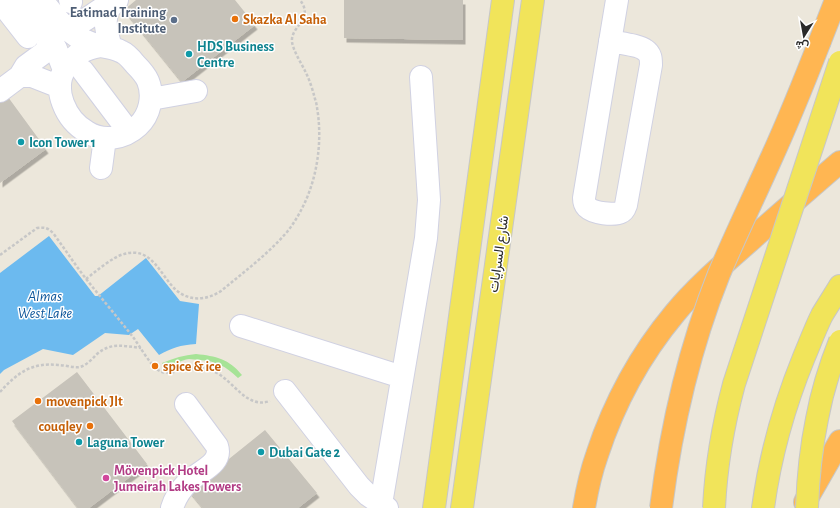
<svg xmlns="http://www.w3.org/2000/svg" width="840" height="508" font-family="'Alegreya Sans',Vazirmatn,sans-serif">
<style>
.green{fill:#a6e396}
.water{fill:#6cbaef}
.building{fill:#c7c3ba;filter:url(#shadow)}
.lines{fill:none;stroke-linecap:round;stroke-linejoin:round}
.minor-casing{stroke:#d0d1e2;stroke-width:24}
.major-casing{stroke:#c7c7c7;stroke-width:24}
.highway-casing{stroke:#c7c7c7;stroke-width:24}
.path{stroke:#c7c7c7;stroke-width:2.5;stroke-dasharray:3 2;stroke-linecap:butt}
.minor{stroke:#fff;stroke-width:22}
.major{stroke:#f1e45a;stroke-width:22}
.highway{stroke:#ffb652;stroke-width:22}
.major-bridge-casing{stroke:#c7c7c7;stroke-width:24;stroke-linecap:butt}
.highway-bridge-casing{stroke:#c7c7c7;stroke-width:24;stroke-linecap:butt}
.major-bridge{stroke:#f1e45a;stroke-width:22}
.highway-bridge{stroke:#ffb652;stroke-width:22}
.food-dot{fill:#e8710a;stroke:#fff;stroke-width:1.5}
.service-dot{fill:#5c6f8a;stroke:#fff;stroke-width:1.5}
.culture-dot{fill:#0f9aa8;stroke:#fff;stroke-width:1.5}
.hotel-dot{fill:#d1479c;stroke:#fff;stroke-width:1.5}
.labels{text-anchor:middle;stroke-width:3;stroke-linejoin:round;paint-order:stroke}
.service-label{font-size:14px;font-weight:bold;fill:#4e5e75;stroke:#fff;text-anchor:end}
.food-label{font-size:14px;font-weight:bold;fill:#c56008;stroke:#fff;text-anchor:start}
.culture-label{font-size:14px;font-weight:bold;fill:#0d838f;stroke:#fff;text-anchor:start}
.street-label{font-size:14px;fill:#292929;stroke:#fff}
.hotel-label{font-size:14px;font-weight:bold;fill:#b23c85;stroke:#fff;text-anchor:start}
.water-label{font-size:15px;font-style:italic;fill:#0c559a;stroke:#fff}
</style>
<defs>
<filter id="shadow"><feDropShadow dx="2.5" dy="4.5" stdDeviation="0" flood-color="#0004"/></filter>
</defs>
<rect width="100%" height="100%" fill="#ece7db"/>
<path class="green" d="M196 354C216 356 229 359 242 375L238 378C225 366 217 361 199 360 196 360 192 359 189 359 181 360 173 365 166 368L162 363C174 358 184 355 196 354Z"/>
<path class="water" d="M49 236 95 296H98L146 258 180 301 199 304 196 344C180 345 172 348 159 355L138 329 129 335 105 333 73 355 43 349 4 370 0 374V273Z"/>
<path class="building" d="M136 0H235L255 25 182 82 124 10Z
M344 0H463V40L344 38Z
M5 93 46 149 0 183V97Z
M77 372 147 464 89 508H78L12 421Z
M265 430 317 493 298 508H203L189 491Z"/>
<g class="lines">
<defs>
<path id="minor" d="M22 0 47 33 56 49 64 70
M42 0C60 23 71 39 101 46
M70 0 71 2
M0 1 28 37
M64 27C85 26 94 10 113 3
M610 41C618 43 639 45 645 50 651 54 651 59 651 65L626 205C625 208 624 211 621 212 614 216 593 213 587 207 585 205 584 202 584 198L617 0
M101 46C108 47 115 48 122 52 127 54 131 59 135 64 140 69 145 74 148 81 154 96 150 115 138 126 124 139 103 142 87 132 66 120 51 89 66 67 75 53 85 49 101 46Z
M111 48C106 30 100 13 117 0
M83 71 129 132
M20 76H32L60 87
M0 91 20 76 26 66 45 52 51 40
M151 99 196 91
M101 168 105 138
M241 326 402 377
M285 391 359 486 368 495 387 508
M381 504 426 238 429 200 421 77
M172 508C175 498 181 489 188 482 199 471 223 464 217 446L186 404"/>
<path id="major" d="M434 508 503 0
M462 508 533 0
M763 508C770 456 784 406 804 357 810 343 815 329 822 315 828 305 834 296 840 286"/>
<path id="highway" d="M820 41 836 0
M805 502 840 441
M584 508C587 490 591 472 597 455 614 403 640 355 675 313 698 285 726 262 753 238 782 212 811 187 840 162"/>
</defs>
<use href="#minor" class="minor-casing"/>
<use href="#major" class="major-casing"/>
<use href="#highway" class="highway-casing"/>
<path class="path" d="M0 255 37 228C45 227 48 228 53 233 65 249 75 265 87 280 102 299 118 318 133 337 139 345 151 366 158 370 169 377 180 369 191 368 199 367 209 369 217 373 235 383 247 409 270 401
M86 279C95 272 114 256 124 254 152 246 160 275 176 290 190 302 207 300 221 291 244 272 268 254 287 232 313 199 323 155 318 114 317 109 317 104 315 99 313 91 310 81 306 73 302 64 296 56 293 46 286 27 316 21 300 0
M0 392C17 373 32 362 58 365 65 365 73 368 80 367 87 365 92 359 97 354 111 342 124 346 141 348"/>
<use href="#minor" class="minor"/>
<use href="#major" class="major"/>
<use href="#highway" class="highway"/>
<defs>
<path id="major-bridge" d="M714 508C716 466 723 425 734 384L840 62
M807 508C808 478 811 448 817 419 822 392 830 366 840 341"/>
<path id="highway-bridge" d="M661 508C671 428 689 349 719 274 735 236 753 199 770 161 788 122 804 82 820 41"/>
</defs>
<use href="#major-bridge" class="major-bridge-casing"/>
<use href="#highway-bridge" class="highway-bridge-casing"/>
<use href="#major-bridge" class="major-bridge"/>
<use href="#highway-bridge" class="highway-bridge"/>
</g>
<g class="food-dot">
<circle cx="235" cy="19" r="4"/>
<circle cx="155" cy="366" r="4"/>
<circle cx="38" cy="401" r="4"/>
<circle cx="90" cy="426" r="4"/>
</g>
<circle class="service-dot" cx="174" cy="20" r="4"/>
<g class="culture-dot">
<circle cx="189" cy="54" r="4"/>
<circle cx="21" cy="142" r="4"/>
<circle cx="79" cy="442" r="4"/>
<circle cx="261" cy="452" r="4"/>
</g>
<circle class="hotel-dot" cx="106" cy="478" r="4"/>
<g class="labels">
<g class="service-label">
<text x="166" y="17">Eatimad Training<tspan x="166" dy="16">Institute</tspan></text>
</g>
<g class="food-label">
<text x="243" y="24">Skazka Al Saha</text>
<text x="163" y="371">spice &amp; ice</text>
<text x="46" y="406">movenpick Jlt</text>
<text x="82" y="431" text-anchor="end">couqley</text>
</g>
<g class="culture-label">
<text x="197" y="51">HDS Business<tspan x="197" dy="16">Centre</tspan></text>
<text x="29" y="147">Icon Tower 1</text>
<text x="87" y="447">Laguna Tower</text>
<text x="269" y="457">Dubai Gate 2</text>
</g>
<g class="street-label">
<text transform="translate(498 254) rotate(-82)" y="5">شارع السرايات</text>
</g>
<g class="hotel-label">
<text x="114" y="475">Mövenpick Hotel<tspan x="114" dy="16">Jumeirah Lakes Towers</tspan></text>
</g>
<g class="water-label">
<text x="45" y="301">Almas<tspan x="45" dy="17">West Lake</tspan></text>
</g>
</g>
<g transform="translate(804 36) rotate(191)" stroke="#ffffff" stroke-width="3" paint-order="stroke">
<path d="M0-3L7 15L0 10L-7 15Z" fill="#292929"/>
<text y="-6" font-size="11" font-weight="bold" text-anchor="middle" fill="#292929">ش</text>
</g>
</svg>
